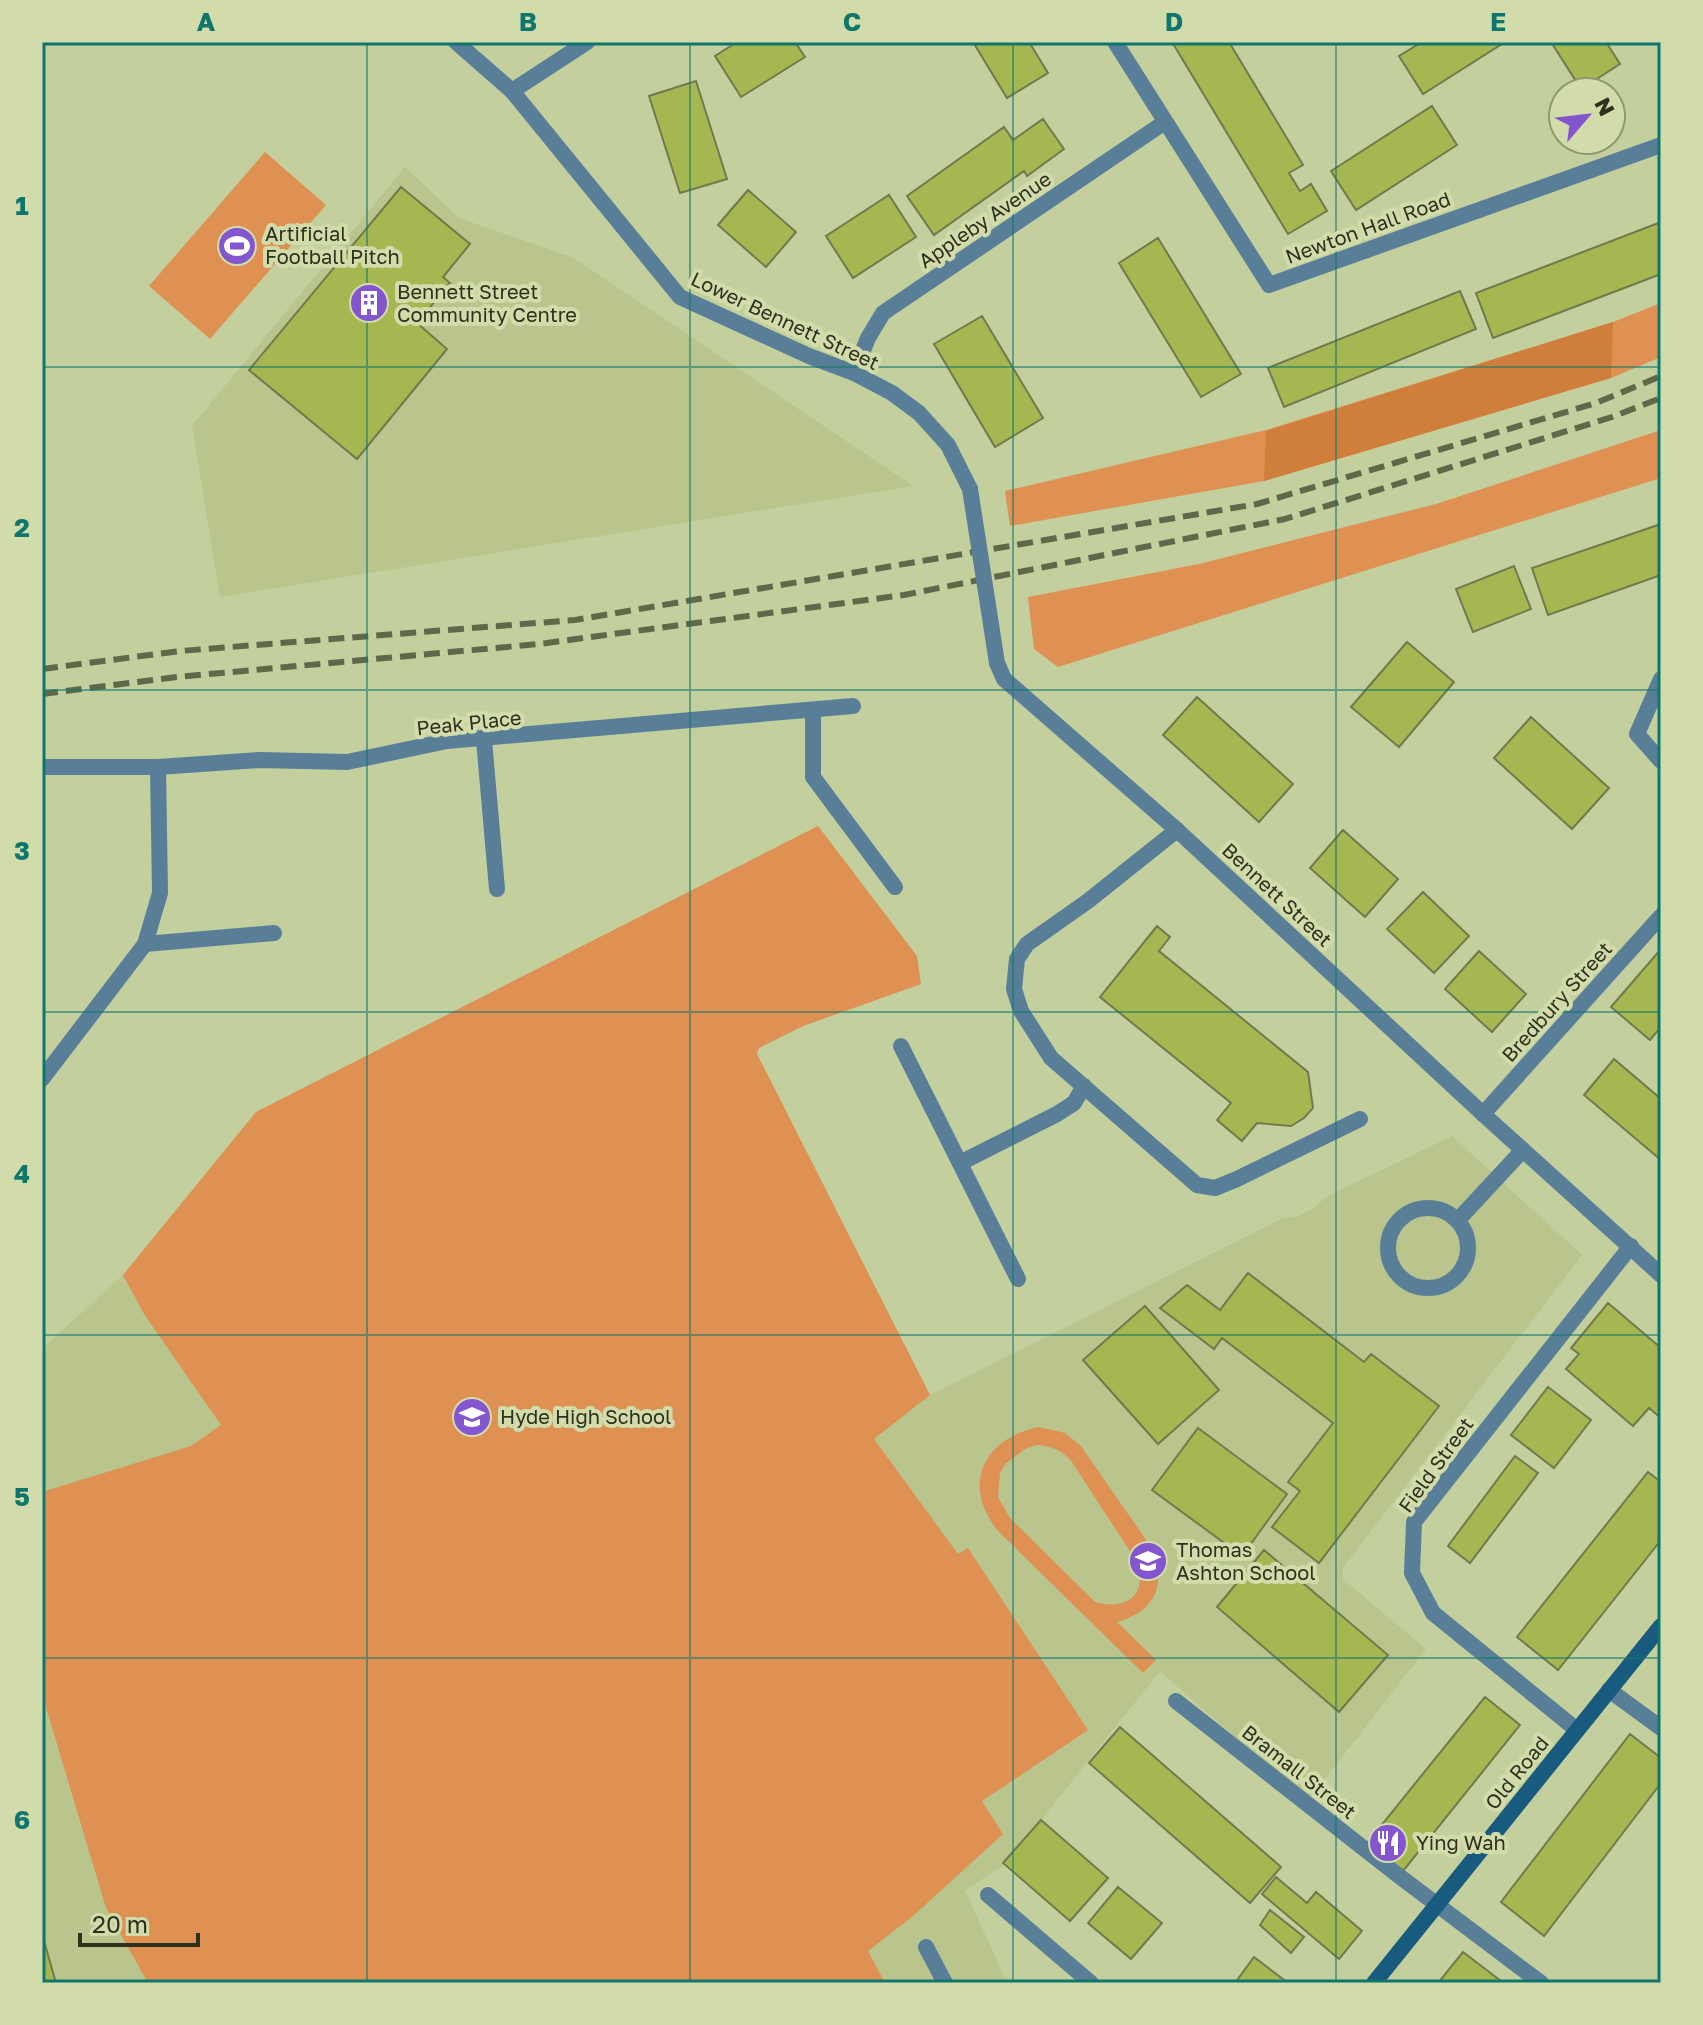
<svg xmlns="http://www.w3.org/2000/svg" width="1703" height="2025" font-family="'Golos Text',sans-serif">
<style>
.built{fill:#b9c58c}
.green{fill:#de9153;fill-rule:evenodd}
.forest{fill:#cf7f3b}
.building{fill:#a6b751;stroke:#717a4c;stroke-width:2}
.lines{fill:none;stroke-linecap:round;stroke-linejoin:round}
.service{stroke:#597f98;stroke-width:16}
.minor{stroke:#597f98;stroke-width:16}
.tertiary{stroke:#597f98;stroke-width:16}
.secondary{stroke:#185b7f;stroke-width:16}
.rail{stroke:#61684a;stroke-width:6;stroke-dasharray:16 8;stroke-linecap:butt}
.tertiary-bridge{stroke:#597f98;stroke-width:16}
.grid{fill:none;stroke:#0f766e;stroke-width:2;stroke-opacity:0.55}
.labels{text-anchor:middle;stroke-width:8;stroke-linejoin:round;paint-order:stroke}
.street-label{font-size:20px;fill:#2d311e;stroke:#d1dcaa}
.poi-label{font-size:20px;fill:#2d311e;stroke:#d1dcaa;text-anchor:start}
.neatline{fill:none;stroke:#0f766e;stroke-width:3}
.grid-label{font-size:26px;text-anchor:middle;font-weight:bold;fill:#0f766e}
</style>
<rect width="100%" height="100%" fill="#c4cf9e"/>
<path class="built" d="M405 167 459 218 574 258 913 486 220 597 192 426Z
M818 826 917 956 921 984 803 1026 759 1048 757 1054 930 1395 1281 1219 1298 1216 1314 1208 1326 1197 1452 1136 1582 1255 1343 1568V1579L1426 1649 1308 1801 1160 1671 1006 1864 965 1890 1007 1983H42V1349L123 1275 256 1112Z"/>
<path class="green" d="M265 152 326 205 210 339 149 286Z
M1661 303V357L1611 378 1264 481 1010 526 1005 491 1266 430 1613 322Z
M1661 430V478L1058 667 1034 649 1028 597 1199 564 1436 504Z
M818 826 917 956 921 984 803 1026 759 1048 757 1054 930 1395 874 1439 958 1554 968 1548 1088 1730 982 1801 1003 1834 913 1916 868 1951 885 1983H148L106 1908 42 1694V1492L191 1446 221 1425 144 1314 123 1275 256 1112Z
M1038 1427 1065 1433 1081 1446 1151 1547C1167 1583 1157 1611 1117 1622L1156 1660 1143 1673 998 1531C961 1485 983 1439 1038 1427ZM1037 1445C1052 1446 1062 1450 1072 1462L1137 1562C1149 1595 1125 1611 1095 1602L1010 1518 998 1497 1000 1473 1005 1464 1025 1449Z"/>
<path class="forest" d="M1613 322 1611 378 1264 481 1266 431Z"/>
<path class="building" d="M737 42H795L805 57 741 97 715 56Z
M973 42H1029L1048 73 1007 98Z
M1172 42H1229L1303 165 1289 173 1300 191 1311 184 1327 211 1288 234Z
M1422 42H1505L1423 94 1399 56Z
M1551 42H1606L1620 64 1581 89Z
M696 81 727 179 680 193 649 96Z
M1432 106 1457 145 1356 210 1331 171Z
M1043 119 1064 149 1027 176 1024 171 934 235 907 196 1004 127 1013 140Z
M401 187 470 244 443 277 450 283 417 323 447 349 357 459 249 370Z
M748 190 796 232 766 267 718 225Z
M889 195 916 237 853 278 826 236Z
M1661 222V274L1493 338 1476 293Z
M1158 238 1241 374 1201 397 1119 263Z
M1460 291 1476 329 1284 407 1268 368Z
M982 316 1043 418 995 447 934 344Z
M1661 524V575L1548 615 1532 568Z
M1514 566 1531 609 1473 632 1456 589Z
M1407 642 1454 682 1399 747 1351 707Z
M1197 697 1293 784 1259 822 1163 735Z
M1531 717 1609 788 1572 829 1494 758Z
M1343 830 1398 879 1365 917 1310 868Z
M1423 892 1469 936 1434 973 1387 929Z
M1157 926 1170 937 1159 951 1308 1072 1313 1108 1304 1118 1291 1126 1257 1123 1242 1141 1217 1120 1231 1103 1100 997Z
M1661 949V1027L1650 1040 1611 1007Z
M1479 951 1526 994 1492 1032 1445 989Z
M1614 1059 1661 1099V1160L1584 1095Z
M1248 1273 1364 1362 1371 1354 1439 1406 1319 1563 1272 1527 1300 1491 1288 1482 1333 1423 1222 1338 1214 1349 1160 1308 1187 1285 1220 1310Z
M1608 1303 1661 1348V1418L1649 1408 1633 1426 1566 1369 1579 1354 1571 1348Z
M1145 1306 1219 1390 1158 1444 1083 1360Z
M1548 1387 1591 1420 1554 1468 1511 1435Z
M1198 1428 1287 1494 1242 1556 1152 1490Z
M1515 1456 1538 1473 1470 1563 1448 1546Z
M1648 1472 1661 1482V1540L1558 1670 1517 1637Z
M1264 1550 1388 1655 1339 1712 1217 1607Z
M1485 1697 1520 1725 1399 1876 1363 1848Z
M1120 1727 1281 1867 1250 1903 1089 1763Z
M1630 1734 1661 1758V1783L1544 1936 1501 1902Z
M1041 1820 1108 1878 1070 1921 1003 1863Z
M1276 1877 1307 1903 1316 1892 1362 1931 1339 1959 1262 1894Z
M1118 1887 1162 1923 1131 1959 1088 1923Z
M1270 1910 1304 1937 1291 1953 1260 1925Z
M42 1934 56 1983H42Z
M1463 1952 1501 1981 1500 1983H1438Z
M1254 1957 1288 1983H1235Z"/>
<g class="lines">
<path class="service" d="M813 711V777L895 887
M484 740 497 889
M145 944 274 933
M901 1046 1018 1279
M1388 1248a40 40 0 1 1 80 0a40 40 0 1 1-80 0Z
M1457 1221 1523 1150
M926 1947 945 1983"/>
<path class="minor" d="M1115 42 1269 285 1661 145
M512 91 587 42
M854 373 868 338 883 313 1165 122
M1661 679 1637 734 1661 761
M42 767H158L259 760 347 762 447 741 853 706
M1177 830 1088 901 1027 944 1017 959 1014 989 1021 1011 1051 1058 1197 1185 1215 1188 1237 1179 1360 1119
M42 1079 145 944 160 893 158 767
M1483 1114 1661 916
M960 1163 1057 1114 1074 1103 1084 1086
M1609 1690 1661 1728
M1176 1701 1399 1876 1541 1983
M1577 1730 1433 1613 1412 1573 1414 1522 1631 1246
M988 1895 1091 1983"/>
<path class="tertiary" d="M456 42 512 91 680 297 809 356 854 373 892 393 919 413 948 445 970 489
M997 663 1004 679 1177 830 1483 1114 1661 1275"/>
<path class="secondary" d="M1374 1983 1661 1626"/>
<path class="rail" d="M42 669 180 651 575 620 1257 504 1596 403 1661 376
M42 694 177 677 539 644 904 595 1285 519 1612 417 1661 398"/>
<path class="tertiary-bridge" d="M970 489 997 663"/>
</g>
<path class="grid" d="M367 42V1983M690 42V1983M1013 42V1983M1336 42V1983M42 367H1661M42 690H1661M42 1012H1661M42 1335H1661M42 1658H1661"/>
<defs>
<symbol id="stadium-disc" viewBox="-11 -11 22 22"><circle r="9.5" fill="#8355ce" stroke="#d1dcaa"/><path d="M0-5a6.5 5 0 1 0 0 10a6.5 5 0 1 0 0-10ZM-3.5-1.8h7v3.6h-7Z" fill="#fff"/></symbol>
<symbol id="building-disc" viewBox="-11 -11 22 22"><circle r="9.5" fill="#8355ce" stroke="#d1dcaa"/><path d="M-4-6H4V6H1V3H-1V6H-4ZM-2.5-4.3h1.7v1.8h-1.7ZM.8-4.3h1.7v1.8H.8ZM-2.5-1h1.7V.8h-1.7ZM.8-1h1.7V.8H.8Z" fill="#fff"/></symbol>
<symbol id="school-disc" viewBox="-11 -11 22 22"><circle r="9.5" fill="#8355ce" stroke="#d1dcaa"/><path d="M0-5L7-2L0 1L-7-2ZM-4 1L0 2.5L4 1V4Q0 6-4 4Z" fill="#fff"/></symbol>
<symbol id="restaurant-disc" viewBox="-11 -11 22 22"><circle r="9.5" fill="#8355ce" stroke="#d1dcaa"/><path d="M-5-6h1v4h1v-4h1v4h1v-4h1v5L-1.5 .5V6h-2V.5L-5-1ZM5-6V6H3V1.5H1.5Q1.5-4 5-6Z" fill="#fff"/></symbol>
</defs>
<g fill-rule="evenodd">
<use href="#stadium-disc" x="215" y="224" width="44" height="44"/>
<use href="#building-disc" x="347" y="281" width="44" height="44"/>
<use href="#school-disc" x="450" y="1395" width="44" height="44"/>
<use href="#school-disc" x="1126" y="1539" width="44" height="44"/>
<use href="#restaurant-disc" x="1366" y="1821" width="44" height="44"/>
</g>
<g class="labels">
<g class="street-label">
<text transform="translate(985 220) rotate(-34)" y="7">Appleby Avenue</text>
<text transform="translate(1368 228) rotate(-20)" y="7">Newton Hall Road</text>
<text transform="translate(785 321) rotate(25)" y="7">Lower Bennett Street</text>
<text transform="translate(469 723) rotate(-6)" y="7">Peak Place</text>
<text transform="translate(1277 895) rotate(43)" y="7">Bennett Street</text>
<text transform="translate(1557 1002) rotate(-48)" y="7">Bredbury Street</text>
<text transform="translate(1436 1465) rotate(-54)" y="7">Field Street</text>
<text transform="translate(1299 1772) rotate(38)" y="7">Bramall Street</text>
<text transform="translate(1517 1773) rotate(-51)" y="7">Old Road</text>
</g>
<g class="poi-label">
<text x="265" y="241">Artificial<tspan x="265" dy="23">Football Pitch</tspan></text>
<text x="397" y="299">Bennett Street<tspan x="397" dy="23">Community Centre</tspan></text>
<text x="500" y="1424">Hyde High School</text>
<text x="1176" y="1557">Thomas<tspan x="1176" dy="23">Ashton School</tspan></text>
<text x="1416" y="1850">Ying Wah</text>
</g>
</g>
<rect width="1703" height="2025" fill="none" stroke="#d1dcaa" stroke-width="88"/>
<g transform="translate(1587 116) rotate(62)"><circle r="38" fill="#d1dcaa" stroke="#8f9872" stroke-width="2"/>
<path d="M0-6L14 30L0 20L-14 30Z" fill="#8355ce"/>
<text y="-12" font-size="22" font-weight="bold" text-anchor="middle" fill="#2d311e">N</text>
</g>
<path d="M80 1933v12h118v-12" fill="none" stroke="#2d311e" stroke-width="4"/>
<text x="92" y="1933" font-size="24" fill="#2d311e" stroke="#d1dcaa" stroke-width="6" paint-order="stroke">20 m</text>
<rect x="44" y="44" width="1615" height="1937" class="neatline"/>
<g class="grid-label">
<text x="206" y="31">A</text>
<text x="528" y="31">B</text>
<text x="852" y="31">C</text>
<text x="1174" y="31">D</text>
<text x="1498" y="31">E</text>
<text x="22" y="215">1</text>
<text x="22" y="537">2</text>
<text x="22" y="860">3</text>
<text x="22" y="1183">4</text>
<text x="22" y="1506">5</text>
<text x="22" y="1829">6</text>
</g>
</svg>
